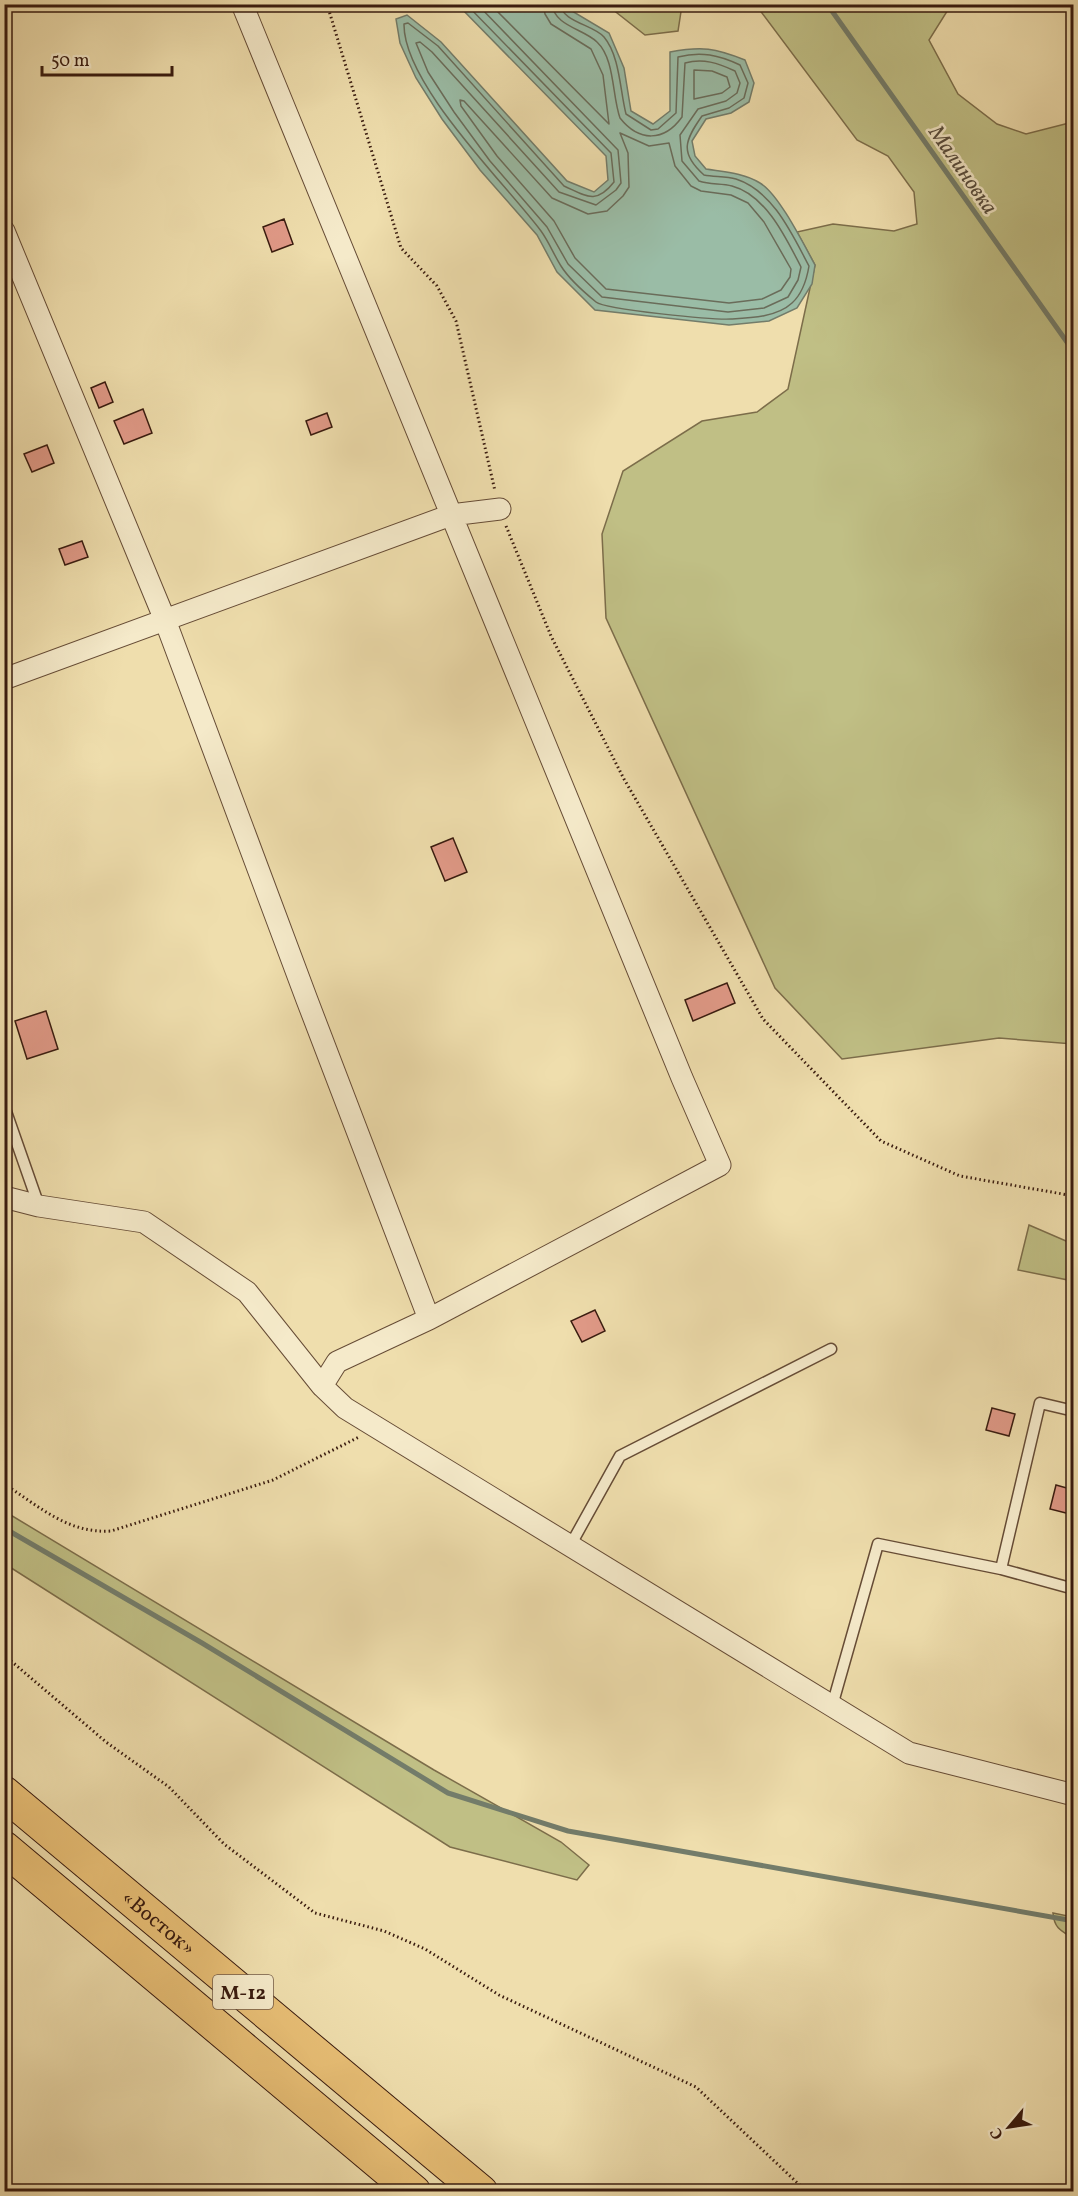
<svg xmlns="http://www.w3.org/2000/svg" width="1078" height="2196" font-family="Vollkorn,serif">
<style>
.green{fill:#c0bf85;stroke:#7c6d4a;stroke-width:1.5}
.water{fill:#9abca6;stroke:#737c6a;stroke-width:1.5}
.lines{fill:none;stroke-linecap:round;stroke-linejoin:round}
.shore{stroke:#6a6c5a;stroke-width:1.5}
.stream{stroke:#737c6a;stroke-width:5}
.building{fill:#e19a88;stroke:#391b0f;stroke-width:1.5}
.lane-casing{stroke:#664c36;stroke-width:13}
.street-casing{stroke:#664c36;stroke-width:23}
.highway-casing{stroke:#391b0f;stroke-width:35}
.path{stroke:#391b0f;stroke-width:3;stroke-dasharray:1.5 3;stroke-linecap:butt}
.lane{stroke:#f5eaca;stroke-width:10}
.street{stroke:#f5eaca;stroke-width:21}
.highway{stroke:#e8bf76;stroke-width:33}
.labels{text-anchor:middle;stroke-width:5;stroke-linejoin:round;paint-order:stroke}
.shield{fill:#f5eaca;stroke:#715947;stroke-width:1.5}
.shield-label{font-size:20px;font-weight:bold;fill:#391b0f}
.street-label{font-size:21px;fill:#391b0f;stroke:#f5eaca}
.water-label{font-size:22px;font-style:italic;fill:#564b3c;stroke:#f5eaca}
</style>
<rect width="100%" height="100%" fill="#efdead"/>
<filter id="stains"><feTurbulence type="fractalNoise" baseFrequency=".00333" numOctaves="4"/><feColorMatrix values="0 0 0 0 .2 0 0 0 0 .09 0 0 0 0 .02 0 0 0 .5 -.17"/></filter>
<radialGradient id="worn" r=".72"><stop offset=".6" stop-color="#630" stop-opacity="0"/><stop offset="1" stop-color="#630" stop-opacity=".3"/></radialGradient>
<path class="green" d="M607 5H682L678 31 645 35Z
M756 5H951L929 40 958 94 997 124 1026 134 1073 122V1044L999 1038 842 1059 775 988 606 618 602 534 623 471 702 421 757 412 788 389 815 265 797 232 833 224 894 231 917 224 914 192 888 156 857 140Z
M1029 1225 1073 1244V1281L1018 1270Z
M4 1511 434 1770 561 1842 589 1865 577 1880 450 1847 5 1564Z
M1053 1913 1073 1917V1938C1061 1931 1054 1928 1053 1913Z"/>
<path class="water" d="M458 5H562L609 33 624 68 631 111 653 124 670 111V52C702 46 715 48 745 60L754 83 749 102 731 113 706 119 692 141 695 156 706 169C725 172 744 173 760 183 779 194 804 245 815 265L812 284 797 308 769 321 729 325 595 310 557 272 537 235 480 170 442 119 416 78 400 43 396 19 407 15 441 42 567 181 594 192 608 180 606 156Z"/>
<g class="lines">
<path class="shore" d="M466 4 611 153 614 182C596 205 586 196 564 186L438 46 408 23 404 24C403 84 505 183 541 231 549 242 554 255 561 266 569 279 585 293 596 302 606 310 715 320 731 319 751 318 777 317 792 303 802 294 807 278 809 266 792 234 773 191 736 179 726 176 714 177 704 175 679 153 685 140 702 116L729 108 744 98 748 83 740 65C719 55 701 51 678 57L676 113 658 129 651 130 626 114C620 91 620 56 604 37 594 25 562 22 560 4
M477 4 618 150 621 183 616 190 596 205 559 192 432 52 420 42 416 43 428 72 454 112 490 161 547 227 568 264 602 297 728 312 764 308 788 297 798 280 801 267C786 238 766 195 732 186 721 183 710 185 699 181L682 161 680 135 698 109 726 101 737 93 740 83 735 71C718 63 703 58 685 63L682 117C664 142 639 142 620 118 612 96 615 59 597 42 584 29 554 26 552 4
M490 4 609 124 603 75 591 49 551 24 545 14 543 4
M694 70 712 71 727 77 730 87 722 93 694 99Z
M460 100 464 101 552 198 588 214 607 211 623 196 629 187 628 153 620 133 649 146 669 143 675 166 691 186 701 191 731 195 748 203 764 222 791 269 790 277 781 290 762 299 729 303 606 289 575 258 554 221 497 156 461 106Z"/>
<path class="stream" d="M827 4 1074 352
M4 1528 202 1643 448 1793 568 1831 1074 1921"/>
</g>
<path class="building" d="M284 219 293 244 272 252 263 227Z
M105 382 113 402 99 408 91 388Z
M143 409 152 433 124 444 114 421Z
M327 413 332 427 311 435 306 421Z
M47 445 54 463 32 472 24 454Z
M82 541 88 557 65 565 59 549Z
M453 838 467 872 445 881 431 847Z
M727 983 735 1003 693 1021 685 1000Z
M46 1011 58 1049 27 1059 15 1021Z
M595 1310 605 1331 582 1342 571 1321Z
M992 1408 1015 1414 1009 1436 986 1430Z
M1056 1485 1074 1490V1515L1050 1509Z"/>
<g class="lines">
<defs>
<path id="lane" d="M4 1106 39 1206
M570 1546 620 1456 831 1349
M1001 1569 1040 1403 1074 1411
M832 1706 878 1544 1001 1569 1074 1589"/>
<path id="street" d="M242 4 682 1078 720 1165 429 1319
M4 231 165 620 307 1000 429 1319 337 1362 322 1386 345 1408 909 1753 1074 1795
M4 679 451 515 500 509
M4 1197 39 1206 144 1222 247 1292 322 1386"/>
<g id="highway">
<path id="s1" d="M4 1793 481 2192"/>
<path d="M4 1848 414 2192"/>
</g>
</defs>
<use href="#lane" class="lane-casing"/>
<use href="#street" class="street-casing"/>
<use href="#highway" class="highway-casing"/>
<path class="path" d="M327 4 401 248 437 286 456 321 495 491
M506 526 551 636 624 779 763 1019 881 1141 960 1176 1074 1196
M4 1484C39 1506 68 1534 111 1531L273 1480 359 1437
M4 1655 106 1742 169 1787 224 1844 315 1913 384 1931 425 1949 499 1995 696 2087 807 2192"/>
<use href="#lane" class="lane"/>
<use href="#street" class="street"/>
<use href="#highway" class="highway"/>
</g>
<g class="labels">
<rect class="shield" x="213" y="1975" width="60" height="34" rx="4.5"/>
<g class="shield-label">
<text x="243" y="1999">М-12</text>
</g>
<g class="street-label">
<text dy="7" stroke="none"><textPath href="#s1" startOffset="202">«Восток»</textPath></text>
</g>
<g class="water-label">
<text transform="translate(964 169) rotate(55)" y="8">Малиновка</text>
</g>
</g>
<rect width="1078" height="2196" fill="none" stroke="#efdead" stroke-width="24"/>
<rect x="6" y="6" width="1066" height="2184" fill="none" stroke="#391b0f" stroke-width="3"/>
<rect x="12" y="12" width="1054" height="2172" fill="none" stroke="#391b0f" stroke-width="1.5"/>
<g transform="translate(1009 2127) rotate(241)" stroke="#f5eaca" stroke-width="4.5" paint-order="stroke">
<path d="M0-4.5L10 22L0 15L-10 22Z" fill="#391b0f"/>
<text y="-9" font-size="16" font-weight="bold" text-anchor="middle" fill="#391b0f">С</text>
</g>
<path d="M42 66v9h130v-9" fill="none" stroke="#391b0f" stroke-width="3"/>
<text x="51" y="66" font-size="18" fill="#391b0f" stroke="#f5eaca" stroke-width="4.5" paint-order="stroke">50 m</text>
<rect width="100%" height="100%" filter="url(#stains)"/>
<rect width="100%" height="100%" fill="url(#worn)"/>
</svg>
